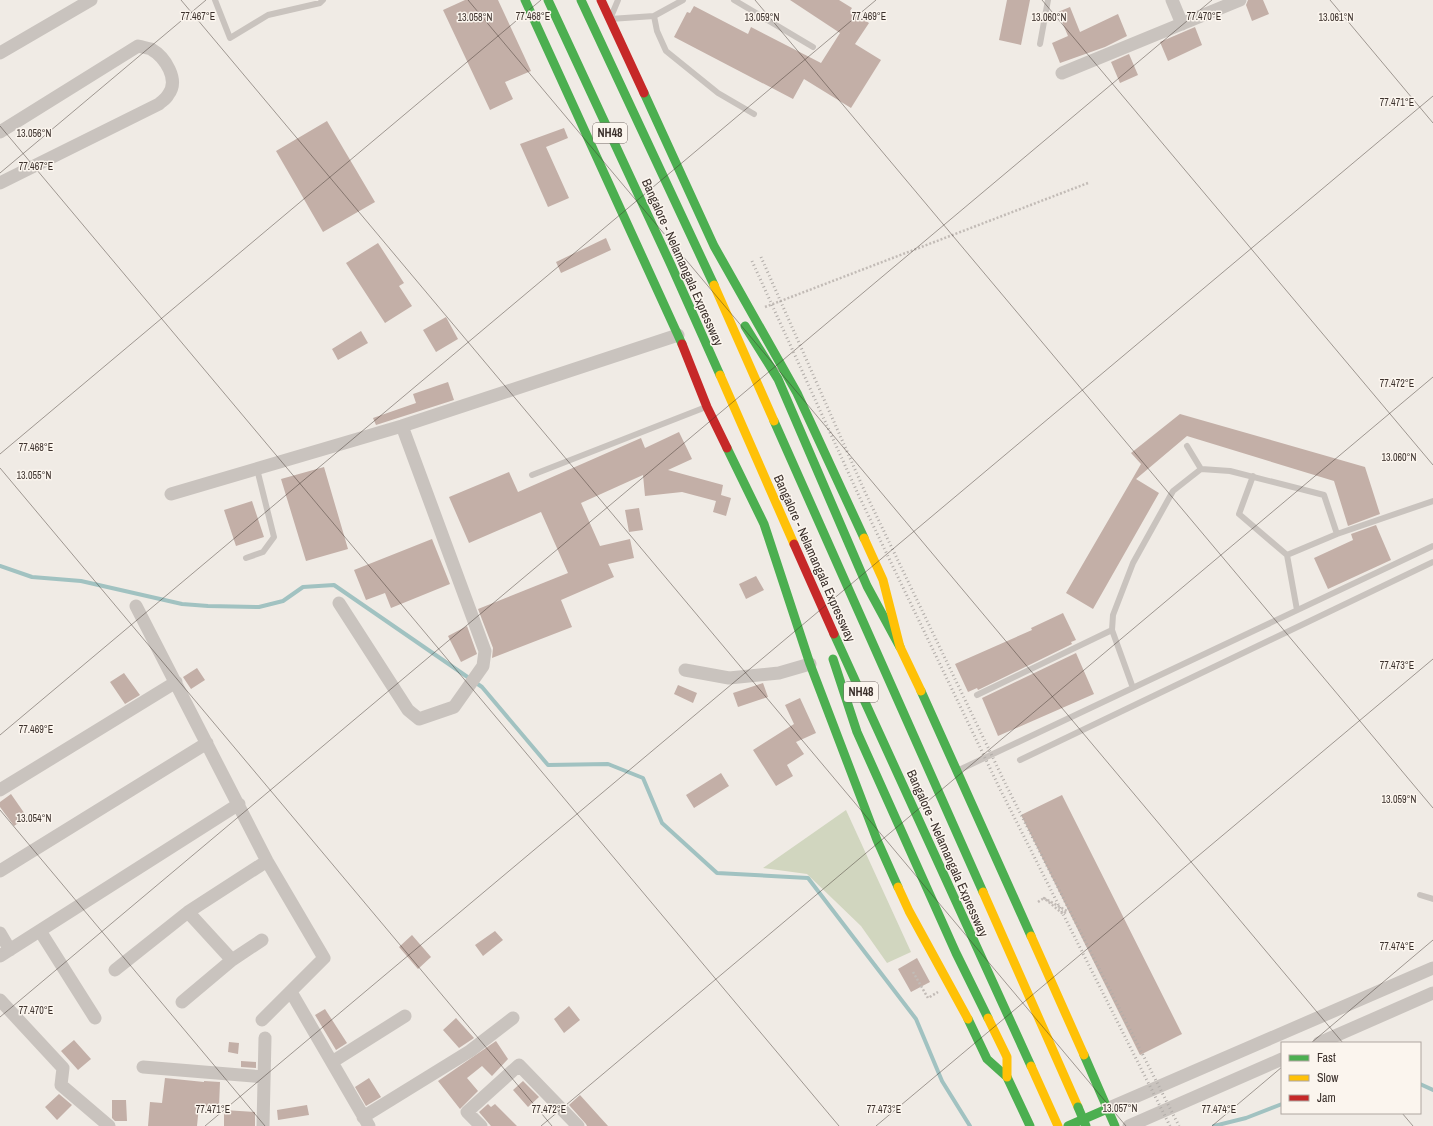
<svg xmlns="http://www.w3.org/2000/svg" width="1433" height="1126" font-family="'Archivo Narrow',sans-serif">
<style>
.green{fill:#d1d6bf}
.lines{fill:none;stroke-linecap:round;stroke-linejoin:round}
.stream{stroke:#a1c2c1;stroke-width:4}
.building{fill:#c3afa7}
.path{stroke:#c2bbb6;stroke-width:2.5;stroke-dasharray:2 2;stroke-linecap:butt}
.lane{stroke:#c9c3be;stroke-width:6}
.street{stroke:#c9c3be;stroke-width:13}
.fast{stroke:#4caf50;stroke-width:9}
.slow{stroke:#ffc107;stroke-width:9}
.jam{stroke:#c62828;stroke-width:9}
.rail{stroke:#b1aca8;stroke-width:3;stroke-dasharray:1 3;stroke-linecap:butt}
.path-bridge{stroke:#c2bbb6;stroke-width:2.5;stroke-dasharray:2 2;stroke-linecap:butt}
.fast-bridge{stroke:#4caf50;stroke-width:9}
.ticks{fill:none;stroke:#3b302b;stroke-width:1;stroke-opacity:0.45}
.labels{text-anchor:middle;stroke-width:3;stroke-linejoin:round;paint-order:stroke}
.shield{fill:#fbf5ee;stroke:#756b66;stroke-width:1}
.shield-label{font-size:12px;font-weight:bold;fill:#3b302b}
.street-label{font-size:13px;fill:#3b302b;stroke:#fbf5ee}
.ticks-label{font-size:10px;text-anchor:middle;fill:#3b302b;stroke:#fbf5ee;stroke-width:3;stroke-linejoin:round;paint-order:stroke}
</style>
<rect width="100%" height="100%" fill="#f0ebe5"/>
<path class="green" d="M846 810 911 952 887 963 861 926 807 874 763 868Z"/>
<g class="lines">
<path class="stream" d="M0 566 32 577 81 581 182 604 208 606 259 607 283 601 303 587 334 585 482 687 548 765 608 764 643 778 662 823 717 873 808 878 916 1019 942 1081 970 1126
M1420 1084 1433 1090
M1214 1126 1246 1118 1282 1104"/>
</g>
<path class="building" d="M465 0H498L531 71 505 82 513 99 490 110 443 10Z
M790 0H839L852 8 850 11 869 23 855 44 881 60 851 108 804 79 793 99 674 37 687 12 690 13 694 6 748 34 751 27 821 63 840 33Z
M1007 0H1030L1021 45 999 40Z
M1248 0H1263L1269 14 1252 21 1246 5Z
M1070 7 1080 32 1118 14 1127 36 1105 47 1060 63 1052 43 1068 36 1058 12Z
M1195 27 1202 45 1168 61 1160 42Z
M1129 54 1138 75 1120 83 1111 62Z
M327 121 375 202 323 232 276 151Z
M564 128 568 138 546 147 569 198 548 207 520 144Z
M606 238 611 250 561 273 556 262Z
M378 243 404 283 399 286 412 306 385 323 346 263Z
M446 317 458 339 436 352 423 330Z
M361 331 368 343 338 360 332 349Z
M448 382 454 400 376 425 373 418 416 403 413 394Z
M1180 414 1365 467 1380 514 1348 526 1334 481 1187 436 1136 479 1159 493 1093 609 1066 593 1141 464 1131 453Z
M679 432 692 459 668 470 723 485 721 495 731 498 726 516 713 512 716 501 682 492 645 496 643 475 581 503 600 546 630 539 634 558 608 564 614 577 561 600 572 627 492 658 493 648 478 609 568 573 541 512 469 543 449 497 509 472 518 492 641 438 645 448Z
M324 467 348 549 306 561 281 479Z
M252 501 264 537 236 546 224 510Z
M639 508 643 530 629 532 625 510Z
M1376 525 1391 560 1328 589 1314 558 1353 540 1351 534Z
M432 539 450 584 391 608 385 593 366 600 354 570Z
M756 576 764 590 746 599 739 584Z
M1063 613 1076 640 1071 642 1072 644 978 690 977 688 968 692 955 664 1032 630 1031 628Z
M467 626 477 654 461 662 448 636Z
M1076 653 1094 694 998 736 982 698Z
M197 668 205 680 191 689 183 677Z
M124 673 140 695 125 704 110 682Z
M763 683 768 697 738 707 733 693Z
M678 685 697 693 693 703 674 694Z
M800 698 816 733 796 742 804 754 787 765 793 776 776 786 753 750 794 724 785 705Z
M721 773 729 786 694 808 686 795Z
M11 794 27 817 14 826 0 807V802Z
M1062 795 1182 1034 1140 1055 1021 815Z
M495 931 503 940 483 956 475 945Z
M412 935 431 957 418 969 399 947Z
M917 958 930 982 911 992 898 969Z
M569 1006 580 1020 564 1033 554 1019Z
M325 1009 347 1043 336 1050 315 1015Z
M456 1018 474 1038 459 1048 443 1030Z
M74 1040 91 1059 78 1070 61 1051Z
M496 1041 508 1059 492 1076 482 1066 467 1078 478 1091 460 1109 438 1081Z
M229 1042 239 1043 238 1054 228 1052Z
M241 1061 256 1062V1068L241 1067Z
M165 1078 204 1082V1081L220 1082 219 1107 199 1106 197 1126H148L150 1102 162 1103Z
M369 1078 381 1097 366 1106 355 1087Z
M523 1081 539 1097 528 1107 513 1090Z
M59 1094 72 1105 57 1120 45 1107Z
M580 1095 608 1126H587L586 1124 569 1105Z
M112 1100H126L127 1121H115L112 1118Z
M488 1104 491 1107 495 1104 517 1126H491L479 1112Z
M307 1105 309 1115 278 1120 277 1110Z
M224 1110 255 1112V1126H224Z"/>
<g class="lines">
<path class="path" d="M765 307 1088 183
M1038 902 1044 898
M913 972 928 998 938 992"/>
<path class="lane" d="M215 0 230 38 268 15 320 3 323 0
M618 0 610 19 654 16 683 0
M734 0 813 47
M654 16 657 31 666 51 718 93 754 114
M1040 44 1048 0
M1187 446 1201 469
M532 475 706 407
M1253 476 1239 514 1287 555 1297 610
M1287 555 1337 534
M246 558 263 552 274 537 257 469
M1133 688 1112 630 1113 615 1133 563 1173 491 1201 469 1230 471 1324 495 1337 534 1433 501
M977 695 1112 630
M1020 760 1433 562
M959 770 1433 546
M1420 895 1433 899"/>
<path class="street" d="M1172 0 1182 24
M0 53 91 0
M1062 73 1240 0
M0 132 138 46C142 47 147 48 151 49 165 57 180 80 168 95 166 99 162 101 159 104L0 183
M171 494 402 426 678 335
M339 603 408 710 419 719 454 707 483 666 485 651 402 426
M136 606 267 861 324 958 262 1020
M685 670 729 678 779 673 810 664
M0 790 176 682
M0 871 207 743
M188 912 232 960 262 940
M40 931 95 1018
M0 933 10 950
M0 956 239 804
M115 970 188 912 267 861
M291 992 369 1126
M0 1000 63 1068 61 1085 109 1126
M182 1002 232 960
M1319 1043 1433 993
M332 1062 405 1016
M143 1067 264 1077
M1107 1109 1433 968
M363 1117 470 1051 513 1018
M263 1126 265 1038
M481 1126 467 1112 519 1065 578 1126
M1129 1126 1282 1059"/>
<path class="fast" d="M525 0 682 344
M548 0 671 265 720 375
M581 0 714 285
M644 93 714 246 797 393 864 538
M745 326 778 379 867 586 900 647
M774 421 983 892
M727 448 764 524 810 664 877 840 898 887
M834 634 1031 1066
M833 659 857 732 956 953 988 1018
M921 691 1031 936
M968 1019 987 1059 1007 1077 1030 1126
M1084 1055 1115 1126
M1068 1126 1107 1109"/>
<path class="slow" d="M714 285 774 421
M720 375 794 544
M864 538 883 580 900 647 921 691
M898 887 909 911 968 1019
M983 892 1078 1107
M1031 936 1084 1055
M988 1018 1007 1057V1077
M1031 1066 1058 1126"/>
<path class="jam" d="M601 0 644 93
M682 344 707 407 727 448
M794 544 834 634"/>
<path class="rail" d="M761 257 865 492 1007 787 1179 1126
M752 261 859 496 1000 789 1170 1126"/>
<path class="path-bridge" d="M1044 898 1067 911 1063 914Z"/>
<path class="fast-bridge" d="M1078 1107 1086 1126"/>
</g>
<path class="ticks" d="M181 0 1126 1126M468 0 1343 1043M755 0 1433 808M1042 0 1433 465M1330 0 1433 123M0 126 839 1126M0 173 206 0M0 454 541 0M0 468 552 1126M0 735 876 0M0 810 265 1126M0 1017 1212 0M1311 1043 1433 940M1402 1113 1413 1126M205 1126 1433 96M541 1126 1433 377M876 1126 1433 659M1212 1126 1282 1067"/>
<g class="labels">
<g class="shield">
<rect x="593" y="123" width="34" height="20" rx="3"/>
<rect x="844" y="682" width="34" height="20" rx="3"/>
</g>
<g class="shield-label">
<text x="610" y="137">NH48</text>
<text x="861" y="696">NH48</text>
</g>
<g class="street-label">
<text transform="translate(683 262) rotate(66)" y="5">Bangalore - Nelamangala Expressway</text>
<text transform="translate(815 558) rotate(66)" y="5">Bangalore - Nelamangala Expressway</text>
<text transform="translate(948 853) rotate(66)" y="5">Bangalore - Nelamangala Expressway</text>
</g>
</g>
<g class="ticks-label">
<text x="533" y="20">77.468°E</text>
<text x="869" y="20">77.469°E</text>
<text x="1204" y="20">77.470°E</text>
<text x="198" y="20">77.467°E</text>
<text x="1336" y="21">13.061°N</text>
<text x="475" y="21">13.058°N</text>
<text x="762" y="21">13.059°N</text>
<text x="1049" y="21">13.060°N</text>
<text x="1397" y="106">77.471°E</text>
<text x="34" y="137">13.056°N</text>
<text x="36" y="170">77.467°E</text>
<text x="1397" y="387">77.472°E</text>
<text x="36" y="451">77.468°E</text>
<text x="1399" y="461">13.060°N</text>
<text x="34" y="479">13.055°N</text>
<text x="1397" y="669">77.473°E</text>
<text x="36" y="733">77.469°E</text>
<text x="1399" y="803">13.059°N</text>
<text x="34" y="822">13.054°N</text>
<text x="1397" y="950">77.474°E</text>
<text x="36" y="1014">77.470°E</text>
<text x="1120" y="1112">13.057°N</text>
<text x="213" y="1113">77.471°E</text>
<text x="549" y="1113">77.472°E</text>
<text x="884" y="1113">77.473°E</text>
<text x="1219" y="1113">77.474°E</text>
</g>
<rect x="1281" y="1042" width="140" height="72" fill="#fbf5ee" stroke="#aea6a0"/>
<rect x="1289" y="1055" width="20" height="6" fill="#4caf50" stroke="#aea6a0"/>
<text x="1317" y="1062" font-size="12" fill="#3b302b">Fast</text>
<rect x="1289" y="1075" width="20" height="6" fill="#ffc107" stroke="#aea6a0"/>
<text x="1317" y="1082" font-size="12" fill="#3b302b">Slow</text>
<rect x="1289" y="1095" width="20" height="6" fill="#c62828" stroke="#aea6a0"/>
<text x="1317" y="1102" font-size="12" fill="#3b302b">Jam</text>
</svg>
